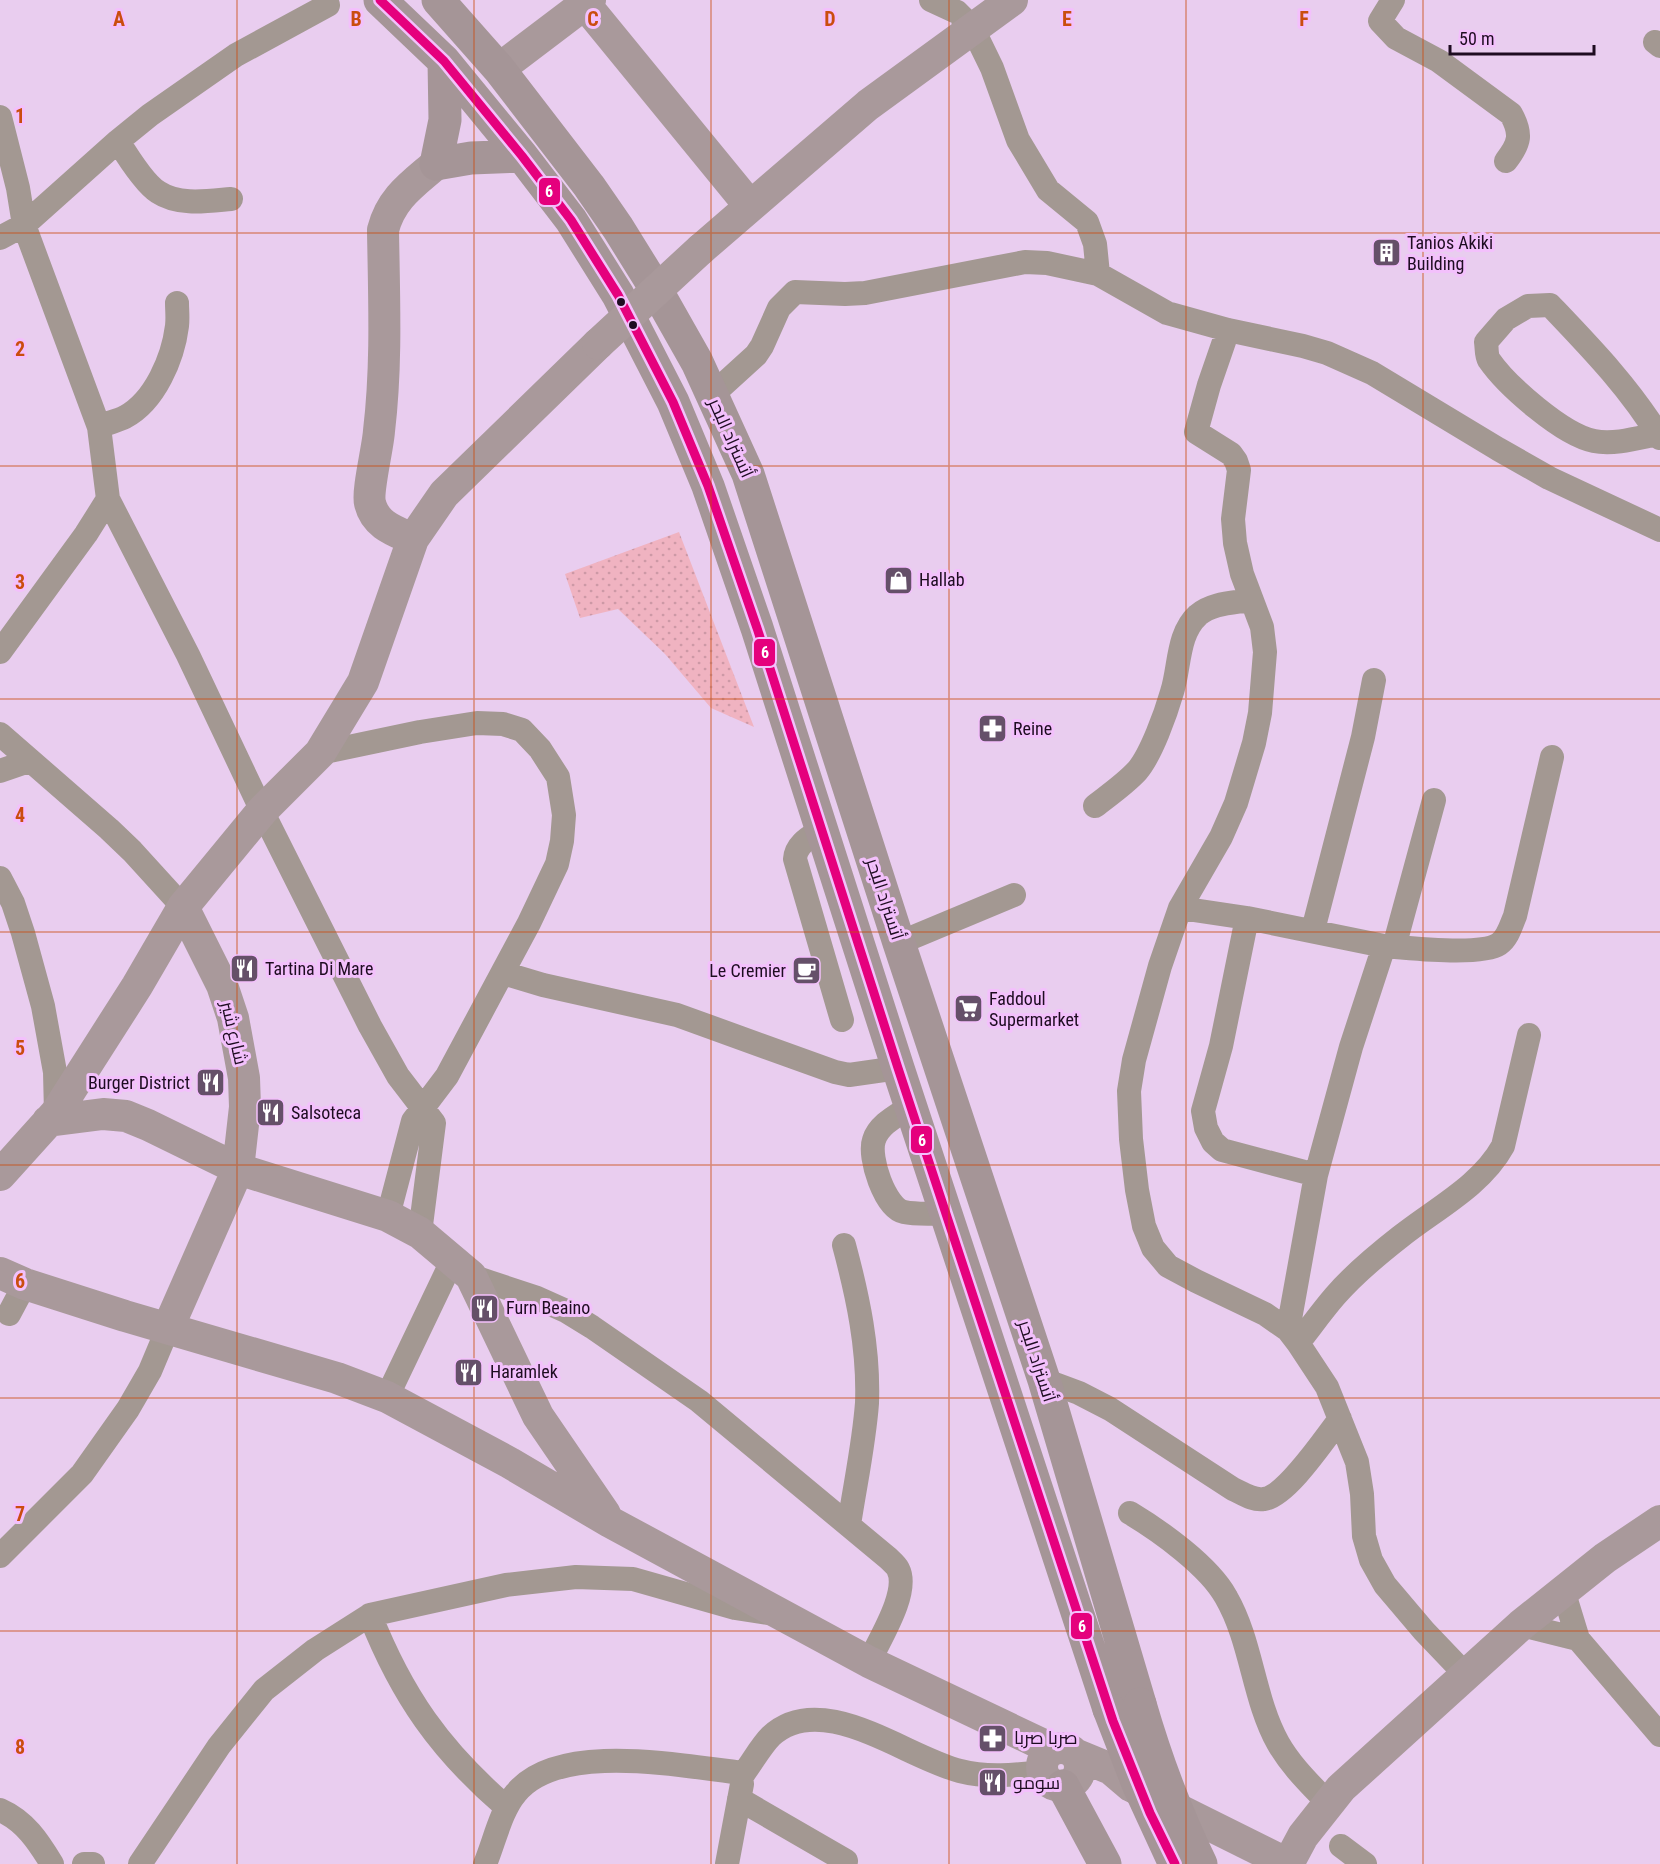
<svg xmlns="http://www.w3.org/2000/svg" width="1660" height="1864" font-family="'Roboto Condensed',Cairo,sans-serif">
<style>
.grass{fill:url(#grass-dots)}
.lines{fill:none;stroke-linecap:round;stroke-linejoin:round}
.minor{stroke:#a39892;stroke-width:24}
.major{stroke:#a9999b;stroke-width:32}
.highway{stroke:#a59597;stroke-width:33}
.major-bridge{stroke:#a9999b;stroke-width:32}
.highway-bridge{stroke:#a59597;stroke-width:33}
.bus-1-casing{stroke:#f3c0fc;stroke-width:14}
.bus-1{stroke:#e5007d;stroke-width:9}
.grid{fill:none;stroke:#ca4d0f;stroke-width:1.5;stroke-opacity:0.55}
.bus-dot{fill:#1e0c21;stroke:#f3c0fc;stroke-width:2}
.labels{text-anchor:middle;stroke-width:6;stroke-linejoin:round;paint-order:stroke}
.poi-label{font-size:18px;fill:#1e0c21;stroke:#f3c0fc;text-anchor:start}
.street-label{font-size:18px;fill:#1e0c21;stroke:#f3c0fc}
.grid-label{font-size:20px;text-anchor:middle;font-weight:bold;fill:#ca4d0f;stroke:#f3c0fc;stroke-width:6;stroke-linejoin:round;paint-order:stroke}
.line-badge{stroke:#f3c0fc;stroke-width:2}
.badge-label{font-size:16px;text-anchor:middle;font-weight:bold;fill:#fff}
</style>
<defs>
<pattern id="grass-dots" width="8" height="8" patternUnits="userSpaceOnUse" patternTransform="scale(1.5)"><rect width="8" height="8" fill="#f0b3c1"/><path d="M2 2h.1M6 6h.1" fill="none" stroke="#cd99a6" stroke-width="1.8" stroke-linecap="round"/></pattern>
</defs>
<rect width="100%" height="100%" fill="#e9cdef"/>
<path class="grass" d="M679 532 754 727 711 708 665 654 618 609 580 618 565 574Z"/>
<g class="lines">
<path class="minor" d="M931 0 957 12 972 27 992 68 1018 140 1048 190 1087 222 1095 244 1098 274
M1393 0 1380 21 1396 38 1439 61 1511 114C1522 134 1520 143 1506 161
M1655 42 1660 46
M0 117 18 188 24 225 99 427 108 499 188 655 262 811 370 1026 398 1076 434 1123 420 1233
M118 141C126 154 145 184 158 192 179 206 208 201 231 199
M0 238 24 225 118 141 150 115 236 55 328 5
M1228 330 1209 385 1196 432 1231 454 1236 461 1239 470 1233 519 1235 543 1242 574 1262 627 1265 652 1260 713 1254 743 1236 803 1221 837 1180 908 1160 966 1134 1060 1129 1091 1131 1139 1137 1190 1144 1226 1153 1248 1168 1266 1196 1281 1265 1314 1288 1330 1298 1343 1327 1387 1357 1462 1362 1494 1364 1536 1371 1560 1385 1585 1424 1631 1466 1675
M712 395 756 355 762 346 779 308 795 292 845 294 865 293 1025 262 1047 263 1098 274 1167 313 1228 330 1303 346 1327 353 1372 373 1498 449 1549 478 1660 530
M99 427C107 423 117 421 125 417 155 401 173 358 177 326 178 318 177 310 177 303
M1658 434C1638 438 1614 445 1594 441 1563 435 1507 386 1489 360 1486 355 1487 348 1486 342L1506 319 1528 306 1550 305C1590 347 1630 388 1660 438
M0 652 86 534 108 499
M0 734 109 829 132 851 183 907
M320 753 420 732 477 723 503 724 522 730 540 749 558 777 564 815 562 841 557 864 529 923 447 1076 413 1121 388 1216
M0 771 29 761
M1095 806C1109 795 1125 784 1137 771 1151 755 1166 713 1172 692 1180 667 1177 634 1198 615 1212 603 1233 603 1250 600
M822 829C810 837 796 844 795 859L842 1020
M0 878 13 903 23 933 43 1006 55 1072 56 1113
M1180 908 1247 918 1384 946 1351 1047 1316 1175 1288 1330
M1247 918 1221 1046 1203 1111 1206 1128 1213 1142 1222 1150 1316 1175
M1313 930 1363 737 1374 680
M899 943 1014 895
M1384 946C1408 948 1481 956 1499 944 1508 938 1511 925 1515 916L1552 757
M1394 947 1434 800
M503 973 543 985 677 1015 835 1072 849 1075 898 1068
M911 1106C898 1115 879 1124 874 1140 868 1157 885 1208 904 1212 917 1215 933 1213 946 1214
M844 1245C858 1297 869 1349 867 1403 864 1444 855 1485 849 1525
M471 1276 537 1298 566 1311 592 1327 699 1401 888 1558C891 1561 896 1565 898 1569 910 1592 879 1640 869 1662
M9 1314 25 1284
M1298 1343C1310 1328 1322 1311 1335 1296 1354 1274 1377 1255 1400 1237 1435 1209 1481 1186 1503 1146L1529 1035
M1044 1380 1079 1393 1110 1409 1233 1489C1242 1493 1253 1501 1264 1499 1287 1496 1325 1438 1340 1419
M387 1397 452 1261
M1130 1513C1160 1531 1209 1566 1226 1597 1252 1642 1253 1698 1278 1743 1291 1766 1310 1784 1328 1803
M0 1556 82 1474 128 1409 150 1371 168 1328
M1563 1590 1578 1639 1660 1735
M370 1615C402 1696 440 1750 506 1807
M1521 1625 1578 1639
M739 1799 846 1861
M0 1810C25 1821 38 1841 52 1864
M1341 1846 1365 1864
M84 1864H93
M140 1864 219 1746 264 1690 315 1650 370 1615 506 1585 576 1577 633 1579 735 1608 768 1613
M485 1864C494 1843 501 1810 516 1793 559 1740 685 1767 744 1773 753 1761 761 1746 771 1736 822 1689 905 1757 960 1771 987 1778 1015 1775 1042 1772
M727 1864 742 1784"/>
<path class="major" d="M584 3 750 206
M499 69 590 0
M701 249 868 105 1012 0
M413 539C395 531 375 525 370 503 367 491 378 447 379 431 387 364 384 297 383 230 391 198 413 184 436 164
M48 1121 103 1114 126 1116 148 1125 238 1169 388 1216 420 1233 471 1276 538 1416 605 1514
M0 1175 56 1113 137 986 183 907 262 811 320 753 363 682 413 539 444 494 598 344
M0 1273 25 1284 125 1316 337 1378 387 1397 510 1463 610 1522 869 1662 1052 1749
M168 1328 238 1169 245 1107 244 1078 233 1018 222 985 183 907
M1042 1767a19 19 0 1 1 38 0a19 19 0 1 1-38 0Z
M1077 1755 1111 1769 1131 1786 1288 1864
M1288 1864 1303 1836 1341 1788 1521 1625 1605 1558 1660 1521"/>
<path class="highway" d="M380 0 444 61 522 156 571 220 618 295 673 402 708 486 757 628 898 1068 1109 1709
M438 0 499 69 589 186 618 228 654 286 697 362 748 474 899 943 1044 1380 1140 1704
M444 61 445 120 436 164 471 158 522 156
M1063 1786 1105 1864"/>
<path class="major-bridge" d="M598 344 701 249"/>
<path class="highway-bridge" d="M1140 1704C1156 1759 1176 1813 1201 1864
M1109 1709 1138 1784 1173 1860"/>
<defs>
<path id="bus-1" d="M380 0 444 61 522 156 571 220 618 295 673 402 708 486 757 628 898 1068 1113 1721 1150 1813 1175 1864"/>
</defs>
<use href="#bus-1" class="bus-1-casing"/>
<use href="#bus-1" class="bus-1"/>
</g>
<path class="grid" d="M237 0V1864M474 0V1864M711 0V1864M949 0V1864M1186 0V1864M1423 0V1864M0 233H1660M0 466H1660M0 699H1660M0 932H1660M0 1165H1660M0 1398H1660M0 1631H1660"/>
<defs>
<symbol id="building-square" viewBox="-11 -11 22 22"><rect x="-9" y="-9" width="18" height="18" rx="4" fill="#655069" stroke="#f3c0fc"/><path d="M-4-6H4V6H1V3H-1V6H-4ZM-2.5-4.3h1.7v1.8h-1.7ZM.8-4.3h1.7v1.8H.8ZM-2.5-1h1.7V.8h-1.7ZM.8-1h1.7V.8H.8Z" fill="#fff"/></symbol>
<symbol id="shop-square" viewBox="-11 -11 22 22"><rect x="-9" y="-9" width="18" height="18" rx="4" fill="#655069" stroke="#f3c0fc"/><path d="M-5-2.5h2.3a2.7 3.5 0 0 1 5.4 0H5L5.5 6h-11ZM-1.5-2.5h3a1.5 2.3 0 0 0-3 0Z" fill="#fff"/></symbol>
<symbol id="pharmacy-square" viewBox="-11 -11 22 22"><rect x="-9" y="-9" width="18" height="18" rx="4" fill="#655069" stroke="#f3c0fc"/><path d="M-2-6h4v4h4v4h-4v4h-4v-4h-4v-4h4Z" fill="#fff"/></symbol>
<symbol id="restaurant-square" viewBox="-11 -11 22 22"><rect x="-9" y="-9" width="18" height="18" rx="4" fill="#655069" stroke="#f3c0fc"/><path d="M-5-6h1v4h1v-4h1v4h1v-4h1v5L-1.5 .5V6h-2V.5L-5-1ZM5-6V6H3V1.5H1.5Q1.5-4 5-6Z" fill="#fff"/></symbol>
<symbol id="cafe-square" viewBox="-11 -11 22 22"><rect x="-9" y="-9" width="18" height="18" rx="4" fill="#655069" stroke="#f3c0fc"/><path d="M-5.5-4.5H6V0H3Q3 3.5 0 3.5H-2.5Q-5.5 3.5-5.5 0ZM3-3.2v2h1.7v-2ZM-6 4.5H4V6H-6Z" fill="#fff"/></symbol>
<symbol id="supermarket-square" viewBox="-11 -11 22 22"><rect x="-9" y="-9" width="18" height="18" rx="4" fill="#655069" stroke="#f3c0fc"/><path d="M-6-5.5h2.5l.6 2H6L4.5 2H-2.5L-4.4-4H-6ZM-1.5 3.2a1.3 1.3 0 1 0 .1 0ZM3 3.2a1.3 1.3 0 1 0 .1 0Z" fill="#fff"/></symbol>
</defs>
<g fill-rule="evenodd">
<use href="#building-square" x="1370" y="236" width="33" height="33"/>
<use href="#shop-square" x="882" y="564" width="33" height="33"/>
<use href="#pharmacy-square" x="976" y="712" width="33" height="33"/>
<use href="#restaurant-square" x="228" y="952" width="33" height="33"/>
<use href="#cafe-square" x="790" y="954" width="33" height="33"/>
<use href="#supermarket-square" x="952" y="992" width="33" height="33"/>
<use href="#restaurant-square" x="194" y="1066" width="33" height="33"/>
<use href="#restaurant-square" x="254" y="1096" width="33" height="33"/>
<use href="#restaurant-square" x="468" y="1292" width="33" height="33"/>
<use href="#restaurant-square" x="452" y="1356" width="33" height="33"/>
<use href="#pharmacy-square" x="976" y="1722" width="33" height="33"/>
<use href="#restaurant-square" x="976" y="1766" width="33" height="33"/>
</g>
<g class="bus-dot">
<circle cx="621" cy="302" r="5"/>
<circle cx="633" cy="325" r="5"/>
</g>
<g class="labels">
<g class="poi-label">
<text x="1407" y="249">Tanios Akiki<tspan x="1407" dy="21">Building</tspan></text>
<text x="919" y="586">Hallab</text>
<text x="1013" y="735">Reine</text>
<text x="265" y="975">Tartina Di Mare</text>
<text x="786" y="977" text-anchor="end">Le Cremier</text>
<text x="989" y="1005">Faddoul<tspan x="989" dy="21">Supermarket</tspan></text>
<text x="190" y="1089" text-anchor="end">Burger District</text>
<text x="291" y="1119">Salsoteca</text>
<text x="506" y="1314">Furn Beaino</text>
<text x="490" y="1378">Haramlek</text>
<text x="1014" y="1744">صربا صربا</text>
<text x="1013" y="1789">سومو</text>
</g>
<g class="street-label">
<text transform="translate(731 438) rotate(66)" y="6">أتستراد البحر</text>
<text transform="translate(885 899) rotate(72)" y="6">أتستراد البحر</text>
<text transform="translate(234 1033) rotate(77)" y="6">شارع شير</text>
<text transform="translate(1037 1361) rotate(72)" y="6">أتستراد البحر</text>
</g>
</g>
<g class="grid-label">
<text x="119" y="26">A</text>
<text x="356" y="26">B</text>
<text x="593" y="26">C</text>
<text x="830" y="26">D</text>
<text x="1067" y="26">E</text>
<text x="1304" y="26">F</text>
<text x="20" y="123">1</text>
<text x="20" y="356">2</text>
<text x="20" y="589">3</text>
<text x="20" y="822">4</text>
<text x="20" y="1055">5</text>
<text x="20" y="1288">6</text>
<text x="20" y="1521">7</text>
<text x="20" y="1754">8</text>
</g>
<g class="line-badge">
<rect x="538" y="177" width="23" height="29" rx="6" fill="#e5007d"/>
<rect x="753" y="638" width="23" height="29" rx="6" fill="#e5007d"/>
<rect x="910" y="1125" width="23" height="29" rx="6" fill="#e5007d"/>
<rect x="1070" y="1612" width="23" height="28" rx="6" fill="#e5007d"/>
</g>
<g class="badge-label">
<text x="549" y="197">6</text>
<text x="765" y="658">6</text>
<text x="922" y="1146">6</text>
<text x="1082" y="1632">6</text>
</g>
<path d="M1450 45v9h144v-9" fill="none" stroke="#1e0c21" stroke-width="3"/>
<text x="1459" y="45" font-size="18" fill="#1e0c21" stroke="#f3c0fc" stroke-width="4.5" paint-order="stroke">50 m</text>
</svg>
